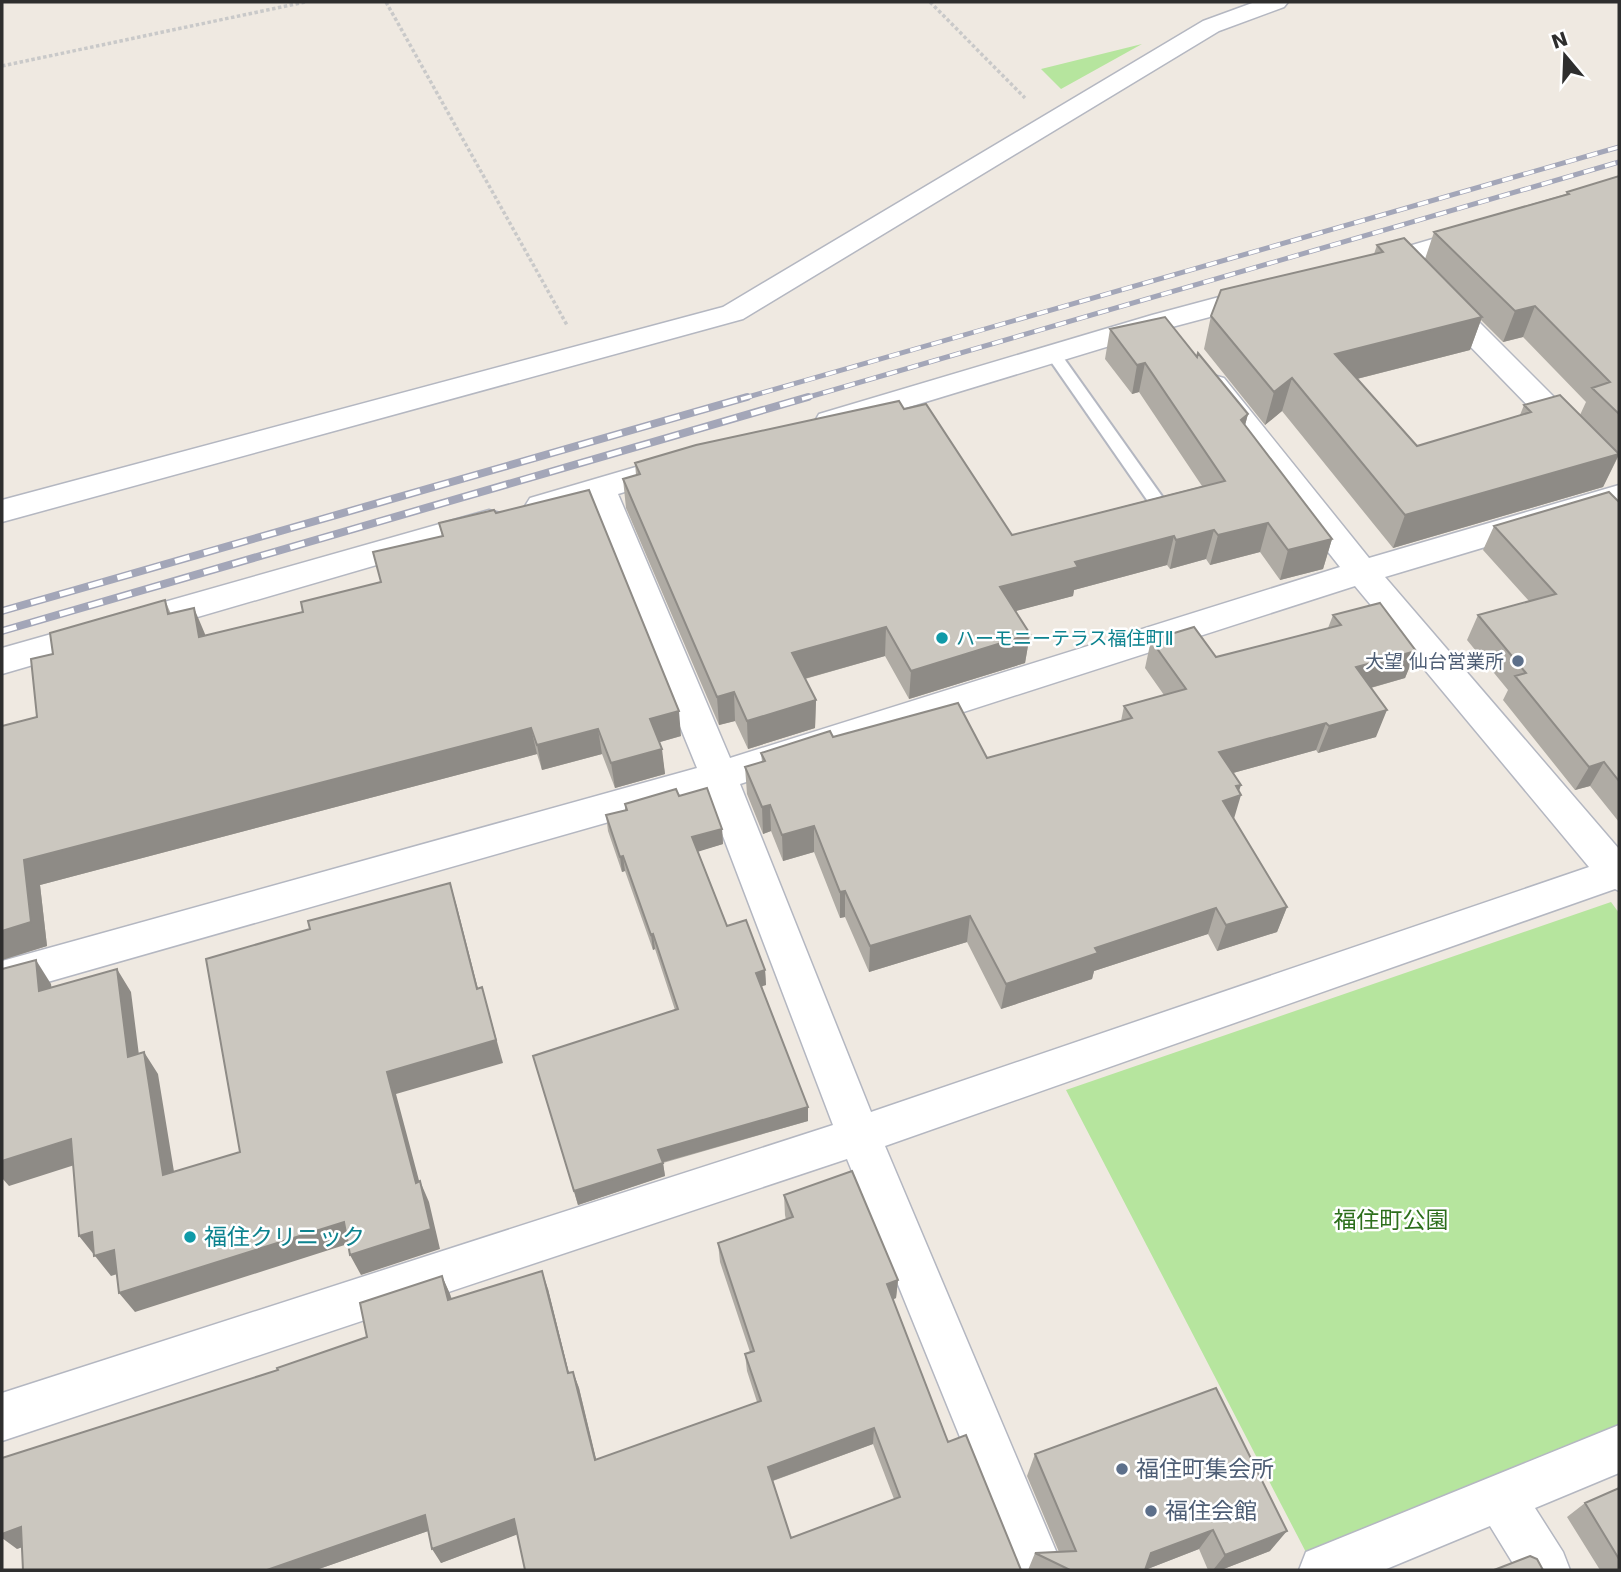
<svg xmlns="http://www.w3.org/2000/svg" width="1621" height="1572" font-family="'DejaVu Sans','Noto Sans JP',sans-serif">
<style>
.green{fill:#b6e59e}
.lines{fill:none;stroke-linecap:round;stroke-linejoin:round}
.lane-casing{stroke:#b4b7c1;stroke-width:4}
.street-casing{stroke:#b4b7c1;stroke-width:3}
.path{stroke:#c9c9c9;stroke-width:3.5;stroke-dasharray:3.5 2.5;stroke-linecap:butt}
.lane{fill:#fff;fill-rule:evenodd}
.street{fill:#fff;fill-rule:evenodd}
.rail-far1-casing{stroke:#a3a6b8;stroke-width:5}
.rail-casing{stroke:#a3a6b8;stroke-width:8}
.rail-far1{stroke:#fff;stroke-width:3.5;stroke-dasharray:11;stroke-linecap:butt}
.rail{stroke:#fff;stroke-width:5;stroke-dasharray:15;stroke-linecap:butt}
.wall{fill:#afaba4;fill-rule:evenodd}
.shaded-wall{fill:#8e8b86}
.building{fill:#cbc7bf;stroke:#8e8b86;stroke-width:2;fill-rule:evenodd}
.culture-dot{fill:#0f9aa8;stroke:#fff;stroke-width:2.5}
.service-dot{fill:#5c6f8a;stroke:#fff;stroke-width:2.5}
.labels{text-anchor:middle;stroke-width:5;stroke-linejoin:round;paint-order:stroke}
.culture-label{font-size:19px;fill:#0d838f;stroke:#fff;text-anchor:start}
.service-label{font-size:19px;fill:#4e5e75;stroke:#fff;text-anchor:end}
.near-park-label{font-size:23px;fill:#2c6e1b;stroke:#fff}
.near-culture-label{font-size:23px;fill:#0d838f;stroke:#fff;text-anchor:start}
.near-service-label{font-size:23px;fill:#4e5e75;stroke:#fff;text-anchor:start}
</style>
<rect width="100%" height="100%" fill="#efe9e1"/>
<path class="green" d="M1142 44 1061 89 1041 69Z
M1611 902 1619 913V1428L1310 1560 1066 1090Z"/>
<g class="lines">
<defs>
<path id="lane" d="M1053 348 1058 350 1166 502 1168 506 1166 510H1154L1045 353Z"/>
<path id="street" d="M1255 2H1288L1284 7 1219 31 743 319 2 522V500L723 307 1203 21Z
M1477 226 1487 228 1491 234 1487 240 1371 274 1361 272 1357 266 1361 260Z
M1264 285 1274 288 1278 294 1274 300 1172 327 830 431 819 428 815 421 819 414 1152 315Z
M1440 290 1450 293 1587 430 1591 437 1587 444 1576 447 1565 444 1430 305 1426 299 1430 293Z
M1213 375 1224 378 1369 558 1619 485V507L1385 577 1619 849V891L1615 889 885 1146 1064 1570H1014L847 1159 2 1441V1393L833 1125 707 794 2 995V961L697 768 589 503 541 517 530 514 525 506 530 498 670 457 681 461 686 468 681 475 618 494 730 758 1340 567 1202 392 1198 385 1202 378ZM1355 586 1589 867 871 1112 740 784Z
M489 510 500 513 505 521 500 529 2 674V648Z
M1619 1425V1473L1535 1508 1563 1552 1570 1570H1517L1490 1526 1384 1570H1299L1306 1552Z"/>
</defs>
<use href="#lane" class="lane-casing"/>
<use href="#street" class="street-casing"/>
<path class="path" d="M386 2 567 325
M930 2 1025 98
M2 66 305 2"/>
<use href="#lane" class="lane"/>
<use href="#street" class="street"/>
<defs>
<path id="rail-far1" d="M741 399 1619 147
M802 399 1619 162"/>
<path id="rail" d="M2 611 747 397
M2 631 808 397"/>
</defs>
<use href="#rail-far1" class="rail-far1-casing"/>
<use href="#rail" class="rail-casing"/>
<use href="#rail-far1" class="rail-far1"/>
<use href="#rail" class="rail"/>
</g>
<path class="wall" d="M1619 176V459L1618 457 1603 487 1393 548 1282 411 1265 425 1204 349 1211 316 1374 254 1377 245 1425 259 1434 232 1566 194 1567 192ZM1481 320 1503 342 1523 337 1586 402 1580 415 1524 405 1520 415 1417 446 1357 379 1470 350Z
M1110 329 1197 357 1248 414 1245 425 1332 539 1323 569 1280 580 1260 552 1210 565 1206 559 1170 569 1167 565 1074 590 1073 596 1015 611 1030 634 1025 663 909 699 885 656 805 679 816 700 815 728 748 749 735 721 719 725 626 508 623 479 636 475 635 463 904 409 1012 535 1202 486 1139 392 1132 394 1105 359Z
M1619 502V822L1590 786 1575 790 1503 700 1508 690 1467 640 1478 615 1529 601 1483 550 1494 526Z
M496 513 681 736 660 742 665 774 615 788 602 754 542 770 537 754 40 885 47 946 2 960V726L37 717 53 654 165 600 171 614 205 636 303 612 381 582 442 536 439 523Z
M1333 615 1416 651 1405 678 1371 688 1376 737 1318 753 1316 750 1233 773 1239 791 1233 819 1287 907 1277 932 1217 951 1208 934 1094 971 1092 979 1001 1009 967 942 869 972 845 917 840 918 814 852 783 861 771 831 763 834 747 794 745 767 762 762 761 753 833 737 987 758 1121 721 1124 706 1164 695 1145 668 1151 640 1216 657 1328 628Z
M679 796 722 829 723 844 698 851 727 926 765 970 766 985 761 986 808 1107V1121L663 1163 665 1176 578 1205 533 1056 675 1010 655 949 653 950 625 871 622 872 608 831 606 815 625 810V804Z
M784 1195 898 1280 896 1298 893 1300 948 1442 1021 1570 517 1534 441 1563 428 1531 316 1570H23L22 1547 17 1549 278 1370 367 1337 442 1276 452 1299 548 1289 569 1373 573 1372 579 1388 596 1460 757 1402 747 1371 745 1354 750 1352 720 1262 718 1243 786 1220 785 1215ZM873 1444 894 1499 791 1538 773 1481Z
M1035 1454 1270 1551 1221 1570H1208L1199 1549 1145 1570H1028L1035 1553 1059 1552 1027 1476Z
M1619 1488V1570H1600L1567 1517 1585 1503Z"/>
<path class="shaded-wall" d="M1535 306 1523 337 1503 342 1515 311Z
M1482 317 1470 350 1325 387 1335 354Z
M1145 363 1139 392 1132 394 1137 365Z
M1292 378 1282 411 1265 425 1274 392Z
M1248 414 1240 444 1241 420Z
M1619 454 1603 487 1393 548 1405 515Z
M1268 523 1260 552 1210 565 1218 535Z
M1214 530 1206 559 1170 569 1176 540Z
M1174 536 1167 565 1074 590 1073 596 997 616 1000 587 1075 562Z
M1332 539 1323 569 1280 580 1288 550Z
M194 608 205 634 210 663 199 637Z
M886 627 885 656 793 682 792 653Z
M1030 634 1025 663 909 699 911 671Z
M1416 651 1405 678 1345 695 1356 667Z
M734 692 735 721 719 725 717 697Z
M816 700 815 728 748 749 747 721Z
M1387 710 1376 737 1318 753 1329 726Z
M679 711 681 736 653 744 650 719Z
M1326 723 1316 750 1211 779 1219 752Z
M531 728 537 754 40 885 47 946 2 960V931L24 860Z
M598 729 602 754 542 770 537 745Z
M662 749 665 774 615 788 611 763Z
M1604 762 1590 786 1575 790 1589 767Z
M1241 785 1237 797 1241 795 1233 822 1223 801 1236 786Z
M770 805 771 831 763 834 762 807Z
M814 826V852L783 861 782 835Z
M722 829 723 844 694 853 692 837Z
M623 856 625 871 622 872 620 857Z
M450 883 457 907 484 1012 477 989Z
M845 891V917L840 918V892Z
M1287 907 1277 932 1217 951 1226 925Z
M1216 908 1208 934 1094 971 1092 979 1001 1009 1006 984 1095 948Z
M970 916 967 942 869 972 870 946Z
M653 934 655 949 653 950 651 935Z
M36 960 51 984 55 1014 39 991Z
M117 969 131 992 142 1079 128 1057Z
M765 970 766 985 757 988 756 973Z
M482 987 503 1063 396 1094 425 1203 416 1183 387 1072Z
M144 1052 158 1074 178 1196 163 1175Z
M808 1107V1121L660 1163 658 1150Z
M71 1139 87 1161 9 1186 2 1178V1161Z
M663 1163 665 1176 578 1205 574 1191Z
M420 1181 429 1202 440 1249 361 1275 350 1255Z
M344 1222 354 1242 135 1312 119 1293Z
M92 1232 114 1250 130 1270 111 1276 79 1236Z
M542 1271 548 1289 573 1390 568 1373Z
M442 1276 450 1294 456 1318 448 1300Z
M898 1280 896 1298 885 1302 887 1284Z
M573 1372 579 1388 600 1475 595 1460Z
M874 1428 873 1444 769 1482 768 1467Z
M425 1515 434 1529 316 1570H267Z
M514 1519 521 1533 441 1563 432 1549Z
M21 1527 39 1541 17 1549 2 1538V1534Z
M1213 1530 1199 1549 1145 1570 1151 1553Z
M1287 1531 1270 1551 1221 1570H1213L1225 1555Z"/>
<path class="building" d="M1619 176V414L1592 388 1610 382 1535 306 1515 311 1434 232 1569 194 1567 192Z
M1404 238 1482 317 1335 354 1417 446 1531 412 1524 405 1560 395 1619 454 1405 515 1292 378 1274 392 1211 316 1221 290 1383 252 1377 245Z
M1165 317 1197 357 1198 353 1248 414 1241 420 1332 539 1288 550 1268 523 1218 535 1214 530 1176 540 1174 536 1075 562 1078 567 1000 587 1030 634 911 671 886 627 792 653 816 700 747 721 734 692 717 697 623 479 640 474 635 463 696 445 899 401 904 409 926 404 1012 535 1225 481 1145 363 1137 365 1110 329Z
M589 490 679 711 650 719 662 749 611 763 598 729 537 745 531 728 24 860 31 922 2 931V726L37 717 31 659 53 654 50 633 165 600 168 614 194 608 199 637 303 612 301 602 381 582 373 552 443 536 439 523 494 510 496 513Z
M1609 492 1619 502V781L1604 762 1589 767 1515 676 1526 673 1478 615 1556 594 1494 526Z
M1380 603 1416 651 1356 667 1387 710 1329 726 1326 723 1219 752 1241 785 1236 786 1241 795 1223 801 1287 907 1226 925 1216 908 1095 948 1098 953 1006 984 970 916 870 946 845 891 840 892 814 826 782 835 770 805 762 807 745 767 765 761 761 753 830 731 833 737 958 703 987 758 1132 718 1124 706 1186 689 1151 640 1194 627 1216 657 1341 625 1333 615Z
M707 788 722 829 692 837 727 926 746 920 765 970 756 973 808 1107 658 1150 663 1163 574 1191 533 1056 678 1009 653 934 651 935 623 856 620 857 606 815 627 810 625 804 676 789 679 796Z
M450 883 477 989 482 987 496 1040 387 1072 416 1183 420 1181 431 1229 350 1255 344 1222 119 1293 114 1250 94 1256 92 1232 79 1236 71 1139 2 1161V969L36 960 39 991 117 969 128 1057 144 1052 163 1175 240 1152 206 959 310 929 308 921Z
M852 1171 898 1280 887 1284 948 1442 966 1435 1021 1570H525L514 1519 432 1549 425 1515 267 1570H23L21 1527 2 1534V1458L278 1370 277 1368 367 1337 360 1303 442 1276 448 1300 542 1271 568 1373 573 1372 595 1460 761 1401 745 1354 754 1351 718 1243 793 1217 784 1195ZM874 1428 900 1497 791 1538 768 1467Z
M1216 1388 1287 1531 1225 1555 1213 1530 1151 1553 1145 1570H1070L1035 1553 1076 1551 1035 1454Z
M1619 1488V1559L1585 1503Z
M1530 1556 1537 1559 1543 1570H1494Z"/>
<g class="culture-dot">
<circle cx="942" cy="638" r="7"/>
<circle cx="190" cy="1237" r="7"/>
</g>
<g class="service-dot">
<circle cx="1518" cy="661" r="7"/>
<circle cx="1122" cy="1469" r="7"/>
<circle cx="1151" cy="1511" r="7"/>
</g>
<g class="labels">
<g class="culture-label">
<text x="956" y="645">ハーモニーテラス福住町Ⅱ</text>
</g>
<g class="service-label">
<text x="1504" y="668">大望 仙台営業所</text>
</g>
<g class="near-park-label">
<text x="1391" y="1228">福住町公園</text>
</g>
<g class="near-culture-label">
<text x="204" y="1245">福住クリニック</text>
</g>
<g class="near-service-label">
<text x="1136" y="1477">福住町集会所</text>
<text x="1165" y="1519">福住会館</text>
</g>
</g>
<rect width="1621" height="1572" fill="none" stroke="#2e2e2e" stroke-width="7"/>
<g transform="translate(1565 56) rotate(341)" stroke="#ffffff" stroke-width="5" paint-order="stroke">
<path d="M0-5L12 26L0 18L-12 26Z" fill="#2e2e2e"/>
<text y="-10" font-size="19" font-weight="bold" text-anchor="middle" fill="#2e2e2e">N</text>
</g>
</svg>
